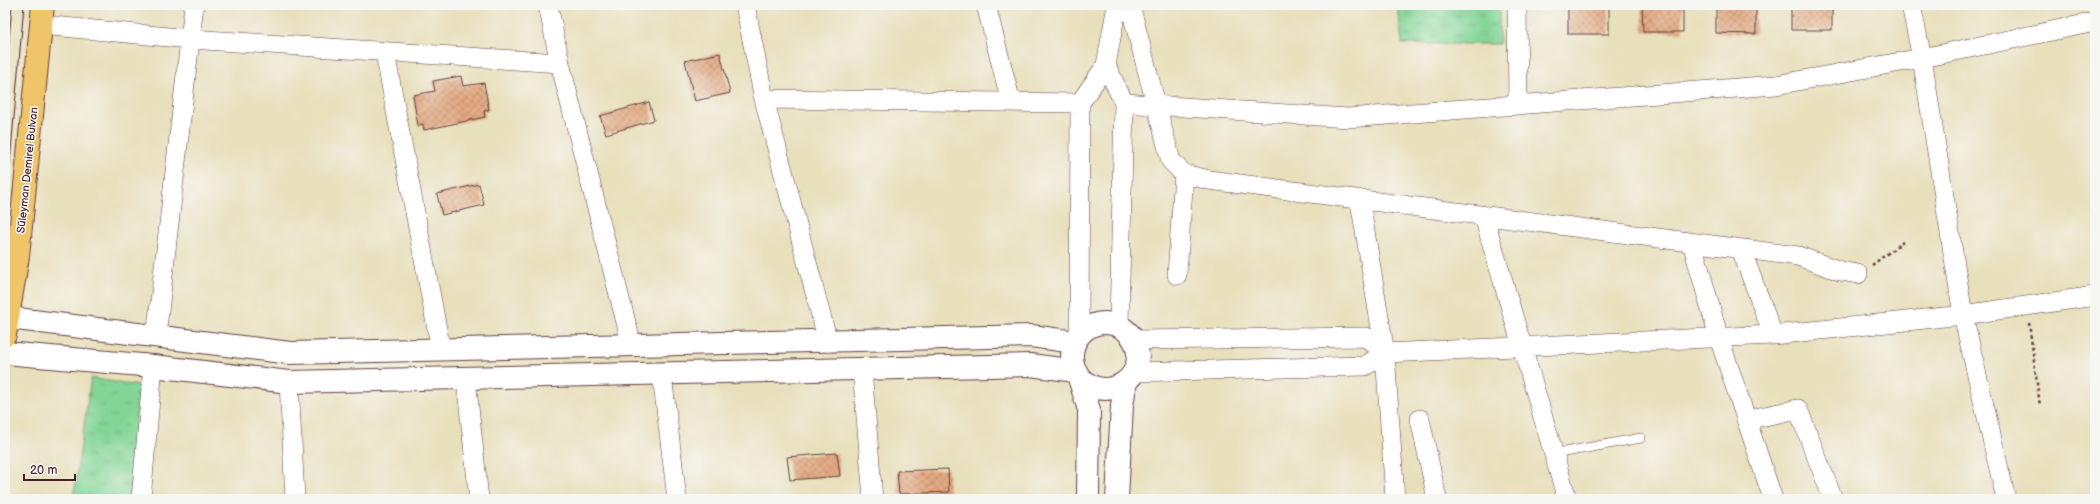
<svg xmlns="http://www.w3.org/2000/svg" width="2100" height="504" font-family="'Balsamiq Sans',sans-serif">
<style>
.park{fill:url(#park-tufts);stroke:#667a60}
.building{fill:url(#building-cross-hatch)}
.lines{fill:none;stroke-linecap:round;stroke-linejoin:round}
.service-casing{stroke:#623c41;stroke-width:10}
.minor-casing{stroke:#623c41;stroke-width:20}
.tertiary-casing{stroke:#623c41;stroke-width:24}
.primary-casing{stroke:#623c41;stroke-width:24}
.path{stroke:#623c41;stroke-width:2.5;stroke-dasharray:3 3;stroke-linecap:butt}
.service{stroke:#fff;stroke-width:9}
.minor{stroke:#fff;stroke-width:19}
.tertiary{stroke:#fff;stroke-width:22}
.primary{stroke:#f0c469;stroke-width:22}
.tram{stroke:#4a1f2b;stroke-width:1}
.labels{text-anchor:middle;stroke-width:3;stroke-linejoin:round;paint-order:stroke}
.street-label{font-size:11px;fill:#4a1f2b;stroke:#f6f6f2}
</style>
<defs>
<pattern id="park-tufts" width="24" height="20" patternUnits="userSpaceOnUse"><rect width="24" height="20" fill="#83d596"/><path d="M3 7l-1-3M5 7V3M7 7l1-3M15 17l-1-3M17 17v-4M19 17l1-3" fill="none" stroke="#73b681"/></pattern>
<pattern id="building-cross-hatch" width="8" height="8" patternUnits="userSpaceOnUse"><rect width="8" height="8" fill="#e4ac84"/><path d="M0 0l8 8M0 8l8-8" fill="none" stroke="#bb8b6c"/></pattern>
</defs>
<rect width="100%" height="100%" fill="#f6f6f2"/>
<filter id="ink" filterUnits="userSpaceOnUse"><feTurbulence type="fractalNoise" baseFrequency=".025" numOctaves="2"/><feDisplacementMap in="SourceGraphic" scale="8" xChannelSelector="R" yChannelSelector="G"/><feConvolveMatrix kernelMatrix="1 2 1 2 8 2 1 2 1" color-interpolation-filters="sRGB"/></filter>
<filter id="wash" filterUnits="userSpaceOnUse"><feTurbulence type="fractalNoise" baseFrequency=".012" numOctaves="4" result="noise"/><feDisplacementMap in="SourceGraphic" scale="16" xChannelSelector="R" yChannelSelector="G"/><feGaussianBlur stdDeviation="0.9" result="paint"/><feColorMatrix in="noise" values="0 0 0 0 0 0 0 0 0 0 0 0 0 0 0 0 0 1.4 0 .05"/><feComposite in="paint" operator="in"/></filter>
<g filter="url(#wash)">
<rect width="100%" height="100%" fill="#e8dfbb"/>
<path class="park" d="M1398 5H1499V44H1402Z
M91 378 139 386 129 499H73Z"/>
<g id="blocks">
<path class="building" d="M1568 5H1609V34H1568Z
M1642 5H1683V32H1643Z
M1716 5H1756V34L1716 33Z
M1791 5H1832V30H1791Z
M720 53 730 93 695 101 685 61Z
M461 76 463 86 484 83 489 110 484 111 485 117 424 130 423 124 418 126 413 95 435 91 433 81Z
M649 102 654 120 606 134 600 116Z
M479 184 484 205 442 215 437 194Z
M837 453 840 476 790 480 787 457Z
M948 469 949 492 899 494 897 471Z"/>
</g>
</g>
<g filter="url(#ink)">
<use href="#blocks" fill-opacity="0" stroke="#623c41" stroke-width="1"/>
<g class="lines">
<defs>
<path id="service" d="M1554 454 1641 438"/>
<path id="minor" d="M548 5 560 63 632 346
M745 5 764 99 828 342
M986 5 1011 102
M1130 5 1171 161 1184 174 1209 180 1798 256 1840 271 1858 274
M1517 5 1518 105
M1911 5 1922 58 1963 315 2006 499
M42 25 190 39 560 63
M385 53 441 350
M1106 65 1124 103 1119 326
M764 99 1080 103
M1124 103 1348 118 1776 85 1922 58 2095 22
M1360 201 1385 353 1395 499
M1484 217 1567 499
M1692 243 1719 338 1773 499
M1741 249 1773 335
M1177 275 1184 174
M1079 335 1080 103 1106 65 1117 5
M156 337 194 5
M1134 340 1366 337 1385 353
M862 370 873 499
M1133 372 1365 366 1385 353 1773 335 1963 315 2095 296
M662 375 677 499
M466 379 479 499
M289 382 295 499
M1420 419 1437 499
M1746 420 1798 409 1833 499
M141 499 153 366"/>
<path id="tertiary" d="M9 318 290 353 1031 336 1075 342
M1072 356a33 33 0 1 1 66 0a33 33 0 1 1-66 0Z
M5 353 153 366 289 382 1030 365 1076 371
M1078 375 1089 410 1088 499
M1117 499 1122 405 1126 381"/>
<path id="primary" d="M5 335 18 256 43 5"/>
</defs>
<use href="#service" class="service-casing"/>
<use href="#minor" class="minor-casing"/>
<use href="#tertiary" class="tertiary-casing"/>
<use href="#primary" class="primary-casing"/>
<path class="path" d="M1872 265 1903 242
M2029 323 2040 406"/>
<use href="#service" class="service"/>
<use href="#minor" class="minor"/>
<use href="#tertiary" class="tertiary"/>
<use href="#primary" class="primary"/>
<path class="tram" d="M5 86 12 5
M5 218 24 5"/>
</g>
</g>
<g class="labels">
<g class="street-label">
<text transform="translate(27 170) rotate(-84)" y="4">Süleyman Demirel Bulvarı</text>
</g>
</g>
<rect width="2100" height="504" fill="none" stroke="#f6f6f2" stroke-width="20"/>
<path d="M24 474v6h51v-6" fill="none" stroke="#4a1f2b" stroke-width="2"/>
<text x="30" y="474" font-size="12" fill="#4a1f2b" stroke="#f6f6f2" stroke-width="3" paint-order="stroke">20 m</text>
</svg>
